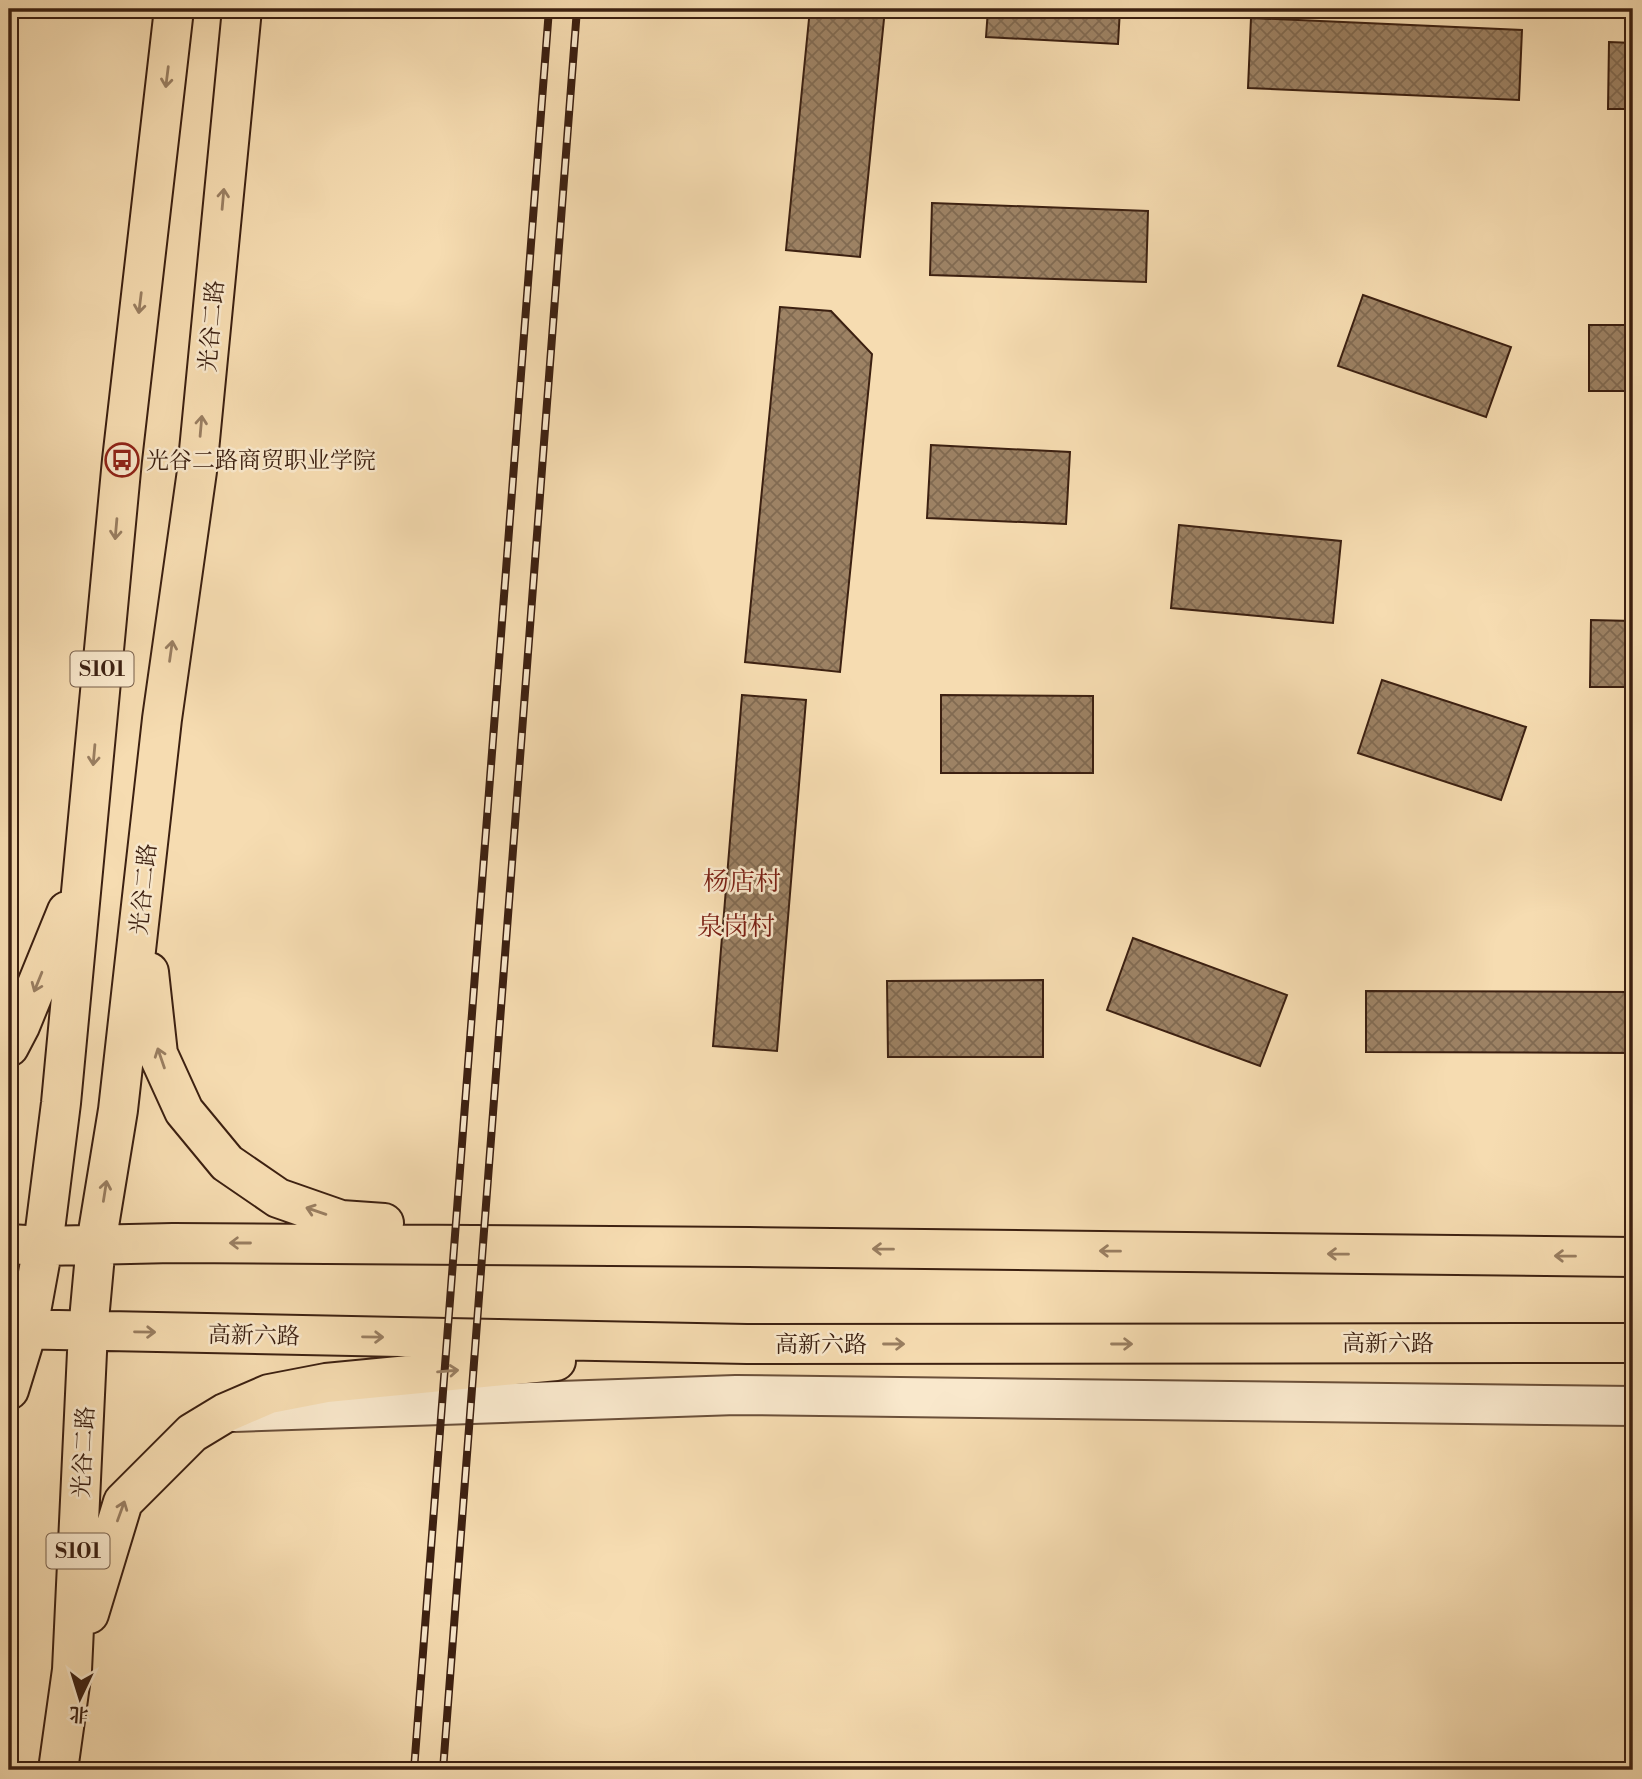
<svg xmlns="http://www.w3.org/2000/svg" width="1642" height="1779" font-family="'Libre Bodoni','Noto Serif SC',serif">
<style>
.building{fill:url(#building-cross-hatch);stroke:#3c2011;stroke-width:2}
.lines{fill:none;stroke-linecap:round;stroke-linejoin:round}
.tertiary-casing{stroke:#6a4f39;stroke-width:42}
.primary-casing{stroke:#3c2011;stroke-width:42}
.tertiary{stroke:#f9e8cc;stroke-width:38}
.primary{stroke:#f6dcb1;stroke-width:38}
.rail-casing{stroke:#3c2011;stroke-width:8}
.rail{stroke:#f9e8cc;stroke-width:5;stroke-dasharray:16;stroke-linecap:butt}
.oneway{stroke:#997e61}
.labels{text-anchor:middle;stroke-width:5;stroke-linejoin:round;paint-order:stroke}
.shield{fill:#f9e8cc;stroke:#755c49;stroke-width:2}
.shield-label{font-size:21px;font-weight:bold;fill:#3c2011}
.street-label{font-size:23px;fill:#3c2011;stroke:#f9e8cc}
.poi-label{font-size:23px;fill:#3c2011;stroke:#f9e8cc;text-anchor:start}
.quarter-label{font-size:26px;fill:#7a1f14;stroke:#f9e8cc}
</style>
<defs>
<pattern id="building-cross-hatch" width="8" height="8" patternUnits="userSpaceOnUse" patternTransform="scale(1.75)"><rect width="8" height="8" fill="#9d8264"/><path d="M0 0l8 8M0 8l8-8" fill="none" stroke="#816a51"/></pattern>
</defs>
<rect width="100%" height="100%" fill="#f6dcb1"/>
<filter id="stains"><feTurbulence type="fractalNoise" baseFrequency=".00286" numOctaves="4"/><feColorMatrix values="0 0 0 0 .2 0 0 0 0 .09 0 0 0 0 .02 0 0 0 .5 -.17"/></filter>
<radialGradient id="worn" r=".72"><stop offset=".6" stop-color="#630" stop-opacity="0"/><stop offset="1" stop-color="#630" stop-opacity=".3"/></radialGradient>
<path class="building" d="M810 9H885L860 257 786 250Z
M988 9H1120L1118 44 986 37Z
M1251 18 1522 30 1519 100 1248 88Z
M1609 42 1633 43V109H1608Z
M932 203 1148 211 1146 282 930 275Z
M1363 295 1511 347 1486 417 1338 366Z
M780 307 831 311 872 354 840 672 745 662Z
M1589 325H1633V391H1589Z
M931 445 1070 452 1066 524 927 518Z
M1179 525 1341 541 1333 623 1171 608Z
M1591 620 1633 621V687H1590Z
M1382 680 1526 727 1501 800 1358 753Z
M742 695 806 700 777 1051 713 1046Z
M941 695 1093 696V773H941Z
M1133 938 1287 995 1260 1066 1107 1010Z
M1043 980V1057H888L887 981Z
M1366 991 1633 992V1053L1366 1052Z"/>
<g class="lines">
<defs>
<path id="tertiary" d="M234 1412 736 1395 1633 1406"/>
<path id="primary" d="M149 972 158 1054 184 1111 227 1163 278 1198 341 1220 384 1223
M9 1047 20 1026 67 911
M9 1244 43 1246 173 1243 749 1247 1633 1257
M9 1329 747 1344 1633 1343
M9 1390 28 1328 43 1246 61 1103 122 460 174 9
M89 1614 123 1502 192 1433 225 1413 269 1394 326 1383 556 1361
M58 1770 72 1670 88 1331 96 1244 118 1110 162 719 197 471 242 9"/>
</defs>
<use href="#tertiary" class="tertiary-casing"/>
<use href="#primary" class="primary-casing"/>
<use href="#tertiary" class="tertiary"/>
<use href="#primary" class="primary"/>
<defs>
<path id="rail" d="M414 1770 549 9
M443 1770 577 9"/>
</defs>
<use href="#rail" class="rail-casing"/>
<use href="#rail" class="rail"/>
</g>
<defs><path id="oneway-shaft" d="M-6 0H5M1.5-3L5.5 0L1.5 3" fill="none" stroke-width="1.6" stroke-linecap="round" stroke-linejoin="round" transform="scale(1.75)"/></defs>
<g class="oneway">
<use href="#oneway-shaft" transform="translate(167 77) rotate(97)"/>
<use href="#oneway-shaft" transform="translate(223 199) rotate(-85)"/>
<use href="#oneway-shaft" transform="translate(140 303) rotate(97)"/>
<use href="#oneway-shaft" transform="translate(201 426) rotate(-85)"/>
<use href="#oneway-shaft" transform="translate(116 529) rotate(95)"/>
<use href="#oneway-shaft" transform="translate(171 651) rotate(-82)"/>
<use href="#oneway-shaft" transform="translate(94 755) rotate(95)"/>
<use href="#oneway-shaft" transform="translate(38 982) rotate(112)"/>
<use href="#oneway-shaft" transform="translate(161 1058) rotate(-109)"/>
<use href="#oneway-shaft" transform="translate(105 1191) rotate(-81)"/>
<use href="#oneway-shaft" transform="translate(316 1211) rotate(-161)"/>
<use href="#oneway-shaft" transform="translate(240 1243) rotate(-180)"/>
<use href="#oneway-shaft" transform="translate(883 1249) rotate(-179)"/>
<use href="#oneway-shaft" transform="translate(1110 1251) rotate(-179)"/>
<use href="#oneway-shaft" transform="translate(1338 1254) rotate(-179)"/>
<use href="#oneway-shaft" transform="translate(1565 1256) rotate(-179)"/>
<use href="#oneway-shaft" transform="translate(145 1332) rotate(1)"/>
<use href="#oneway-shaft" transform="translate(373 1337) rotate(1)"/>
<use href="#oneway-shaft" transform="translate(894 1344)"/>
<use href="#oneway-shaft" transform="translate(1122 1344)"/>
<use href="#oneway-shaft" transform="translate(448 1371) rotate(-5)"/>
<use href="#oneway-shaft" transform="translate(121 1511) rotate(-70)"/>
</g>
<defs>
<symbol id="bus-ring" viewBox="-11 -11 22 22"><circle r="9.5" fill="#f9e8cc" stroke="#8f2418" stroke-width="1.5"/><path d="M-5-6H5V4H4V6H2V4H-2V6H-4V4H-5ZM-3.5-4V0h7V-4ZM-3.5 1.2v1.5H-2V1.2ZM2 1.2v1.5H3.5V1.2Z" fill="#8f2418"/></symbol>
</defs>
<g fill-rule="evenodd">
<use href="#bus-ring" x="103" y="441" width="38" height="38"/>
</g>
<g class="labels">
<g class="shield">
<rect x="70.5" y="651.5" width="63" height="35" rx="5"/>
<rect x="46.5" y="1533.5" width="63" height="35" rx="5"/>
</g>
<g class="shield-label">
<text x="102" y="676">S101</text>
<text x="78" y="1558">S101</text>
</g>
<g class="street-label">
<text transform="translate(211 326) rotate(-85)" y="8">光谷二路</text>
<text transform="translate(143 889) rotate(-84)" y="8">光谷二路</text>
<text transform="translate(254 1335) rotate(1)" y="8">高新六路</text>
<text x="1388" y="1351">高新六路</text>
<text x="821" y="1352">高新六路</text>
<text transform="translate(83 1452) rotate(-87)" y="8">光谷二路</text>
</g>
<g class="poi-label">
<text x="146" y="468">光谷二路商贸职业学院</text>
</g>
<g class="quarter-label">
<text x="742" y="890">杨店村</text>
<text x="736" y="935">泉岗村</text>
</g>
</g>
<rect width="1642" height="1779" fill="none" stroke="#f6dcb1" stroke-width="35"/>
<rect x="10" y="10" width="1621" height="1758" fill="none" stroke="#3c2011" stroke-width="3.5"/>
<rect x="18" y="18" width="1607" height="1744" fill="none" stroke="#3c2011" stroke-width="2"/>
<g transform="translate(80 1698) rotate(184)" stroke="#f9e8cc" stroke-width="5" paint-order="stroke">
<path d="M0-5L12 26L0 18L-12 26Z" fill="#3c2011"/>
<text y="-10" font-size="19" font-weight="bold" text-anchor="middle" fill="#3c2011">北</text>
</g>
<rect width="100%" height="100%" filter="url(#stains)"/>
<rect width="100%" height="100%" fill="url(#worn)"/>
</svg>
